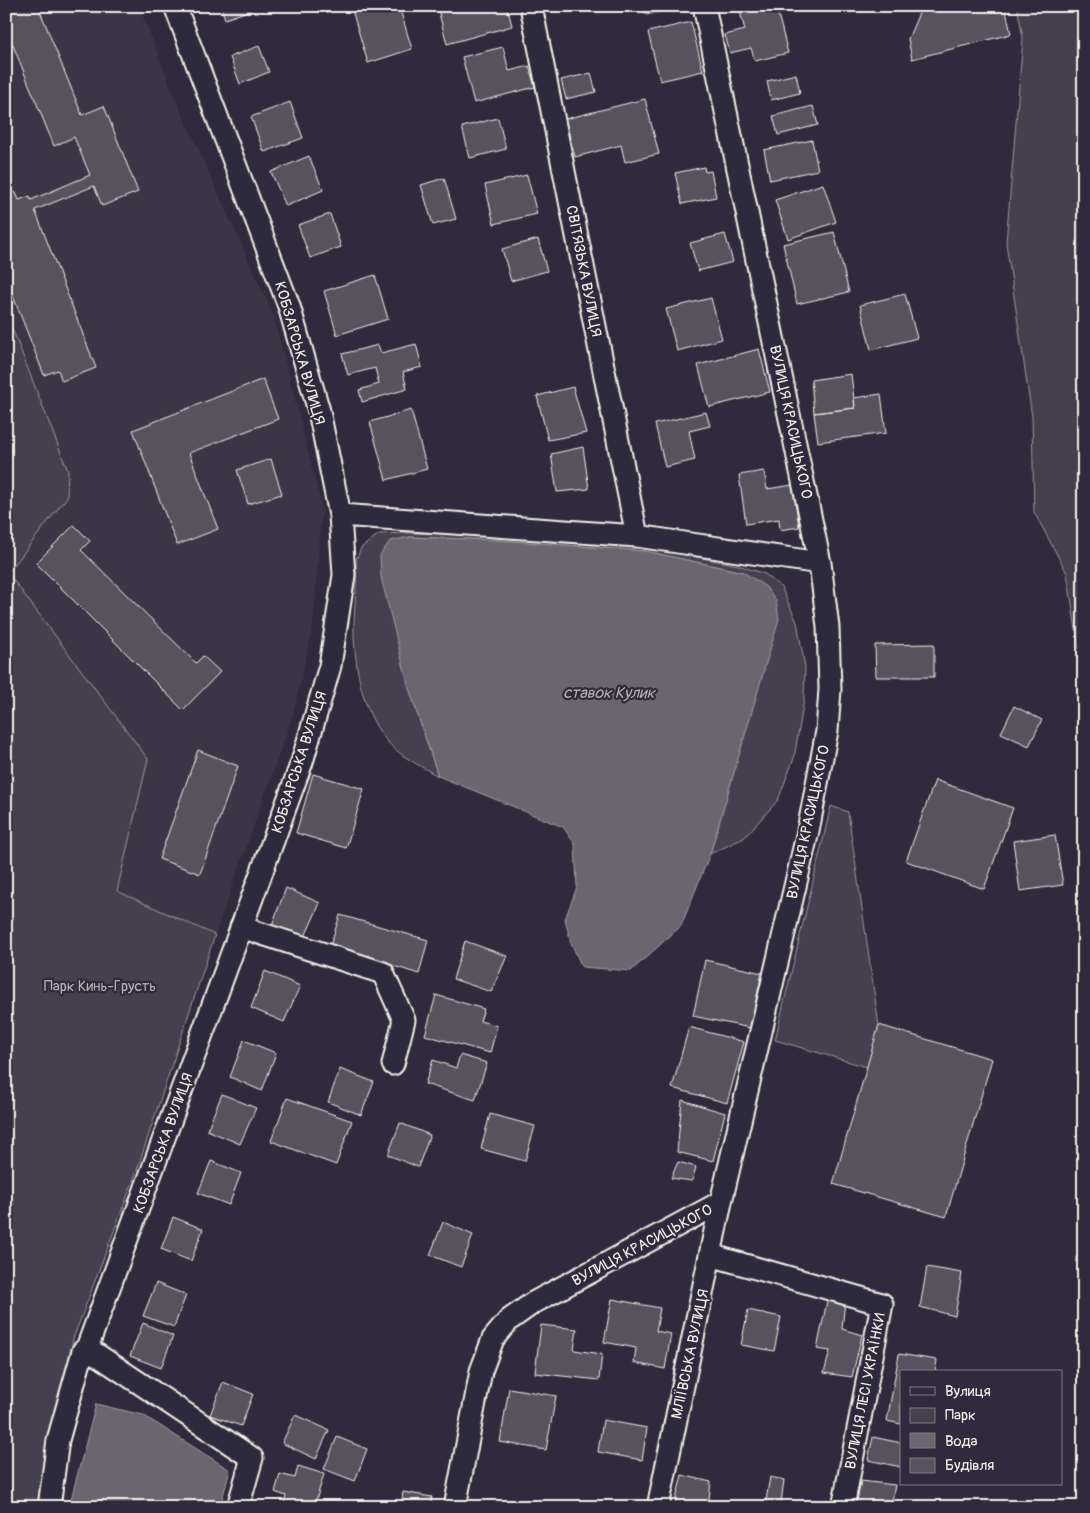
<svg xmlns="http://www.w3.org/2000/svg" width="1090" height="1513" font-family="Pangolin,sans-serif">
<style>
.built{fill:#3b3647}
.green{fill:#454050;stroke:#9c989c}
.water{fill:#6a6670;stroke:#a19ea0}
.building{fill:#56525f;stroke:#f4f1e8}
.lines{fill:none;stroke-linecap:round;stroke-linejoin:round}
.minor-casing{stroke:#f4f1e8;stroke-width:25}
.minor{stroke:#2f2a3d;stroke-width:21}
.labels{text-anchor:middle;stroke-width:4.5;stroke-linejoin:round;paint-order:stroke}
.street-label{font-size:15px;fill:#f4f1e8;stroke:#2f2a3d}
.park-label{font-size:15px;fill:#b7b3b3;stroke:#2f2a3d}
.water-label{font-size:16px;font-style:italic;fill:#b6b2b2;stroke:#2f2a3d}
</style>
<rect width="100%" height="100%" fill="#2f2a3d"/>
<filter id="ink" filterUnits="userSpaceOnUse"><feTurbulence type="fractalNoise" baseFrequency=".02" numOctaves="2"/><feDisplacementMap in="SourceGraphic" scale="10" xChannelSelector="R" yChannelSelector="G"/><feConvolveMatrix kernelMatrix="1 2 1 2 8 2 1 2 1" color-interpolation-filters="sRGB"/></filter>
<g filter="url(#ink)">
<path class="built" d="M6 6H139L178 104 274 317 322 508 313 626 293 715 215 935 117 891 148 759 6 571Z"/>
<path class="green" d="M1017 6H1084V649H1079L1067 573 1034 512 1032 417 1006 243 1023 38Z
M6 313 68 471 67 497 8 573 148 759 117 891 215 935 136 1173 73 1339 38 1507H6Z
M408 533 497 535 645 547 738 565 765 574 781 587 797 622 805 667 804 700 794 758 778 800 744 838 710 854 767 658 743 572 645 551 498 540 409 537V688L438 776C424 768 408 760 396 750 365 724 356 675 354 637 353 612 358 586 356 560L361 548 379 534Z
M831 806 848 812 879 1026 867 1067 775 1040Z"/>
<path class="water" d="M409 537 498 540 645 551 743 572 766 587 776 601 779 619 710 854 681 926 631 971 582 967 571 943 565 919 577 887 575 844 563 827 438 776 409 688 381 577 380 555 390 541Z
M96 1404 143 1415 230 1470 220 1507H69Z"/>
<path class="building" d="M6 6H38L82 115 104 106 138 192 102 206 94 186 35 210 96 368 62 381 58 370 44 375 6 278V188L16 193 19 200 30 196 31 200 90 175 74 137 54 146 6 28Z
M210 6H253L254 9 225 19 221 7 212 10Z
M365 6H399L412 49 368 63 352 10Z
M437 6H489V9L507 6 512 26 447 44Z
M644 6H683L646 15Z
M746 6H776L788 53 755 61 751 48 730 53 725 35 745 30 739 8Z
M922 6H1005L1011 34 912 59 908 39Z
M691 22 703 71 660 81 648 32Z
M259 46 269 72 240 84 230 57Z
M503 47 509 71 529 66 535 87 474 103 462 57Z
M591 73 596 92 566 99 561 80Z
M796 74 800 93 771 100 767 81Z
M645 99 659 154 625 162 621 145 575 157 565 119Z
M290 102 303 138 264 152 251 117Z
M813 106 818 125 778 135 773 116Z
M498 118 506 149 470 158 462 127Z
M812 140 818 170 770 180 764 150Z
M309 156 323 190 286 206 271 172Z
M704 167 705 172 711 171 716 197 682 204 675 173Z
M527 175 537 214 494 224 485 185Z
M444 178 456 219 433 225 421 185Z
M823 184 836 222 788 239 775 200Z
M330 214 341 247 310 258 298 225Z
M834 232 849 292 797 304 783 244Z
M725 234 733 262 698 271 690 243Z
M538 239 547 271 511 281 502 249Z
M375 275 388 319 337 335 324 291Z
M905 294 917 338 871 350 860 305Z
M711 298 722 339 677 351 666 309Z
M416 344 422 367 403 372 407 389 362 402 359 390 379 384 375 368 348 375 342 354 378 345 381 353Z
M759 349 770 392 709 407 698 365Z
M851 374 855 408 814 413 811 380Z
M263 379 278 419 189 453 218 529 177 545 133 430Z
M573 387 586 433 548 440 537 396Z
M881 394 886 433 818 442 814 413 855 408 854 398Z
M411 410 427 469 386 480 370 422Z
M706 412 710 426 689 431 695 460 665 467 655 424Z
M583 447 589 489 557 492 551 454Z
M271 459 282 494 248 504 237 470Z
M764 471 767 489 793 485 799 527 780 530 779 519 746 524 739 475Z
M74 525 90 541 81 550 196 663 203 656 220 672 183 710 36 563Z
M934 644V677H876L875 645Z
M1014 706 1042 720 1029 746 1001 733Z
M198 750 238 766 200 874 159 859Z
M313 774 364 789 346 848 296 833Z
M935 780 1013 808 984 889 906 861Z
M1055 835 1063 885 1020 891 1013 841Z
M286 888 320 903 304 939 272 925Z
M340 915 428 940 419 974 330 946Z
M465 941 507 956 491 992 453 979Z
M705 960 762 973 750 1028 693 1016Z
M265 971 300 986 284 1022 251 1008Z
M436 995 484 1009 480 1021 497 1026 490 1053 425 1035Z
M879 1025 992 1059 946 1217 833 1184Z
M689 1027 744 1042 727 1103 672 1088Z
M244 1040 276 1053 262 1091 230 1077Z
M460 1055 487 1063 475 1100 425 1084 433 1060 456 1068Z
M340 1069 374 1082 361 1115 328 1102Z
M222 1094 256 1108 240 1144 207 1130Z
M287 1098 352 1121 336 1165 271 1141Z
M682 1100 725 1113 713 1161 677 1152Z
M490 1114 535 1126 525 1161 481 1149Z
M400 1123 430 1135 418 1167 388 1155Z
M211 1161 241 1173 229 1205 198 1193Z
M678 1162 696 1167 692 1181 671 1178Z
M173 1217 203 1229 191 1261 161 1249Z
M443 1222 473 1235 461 1267 430 1255Z
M927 1267 962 1273 955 1316 920 1307Z
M156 1283 186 1295 174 1327 143 1316Z
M828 1296 845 1301 842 1329 862 1335 852 1377 824 1373 830 1351 817 1349Z
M612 1299 660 1308 656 1331 671 1334 665 1369 634 1363 636 1348 604 1342Z
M748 1310 781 1317 774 1351 741 1345Z
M143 1323 173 1336 161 1368 130 1356Z
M541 1325 577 1329 574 1350 602 1354 599 1380 535 1373Z
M899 1354 937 1360 935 1372H901V1424L887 1421Z
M223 1382 253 1394 241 1426 210 1415Z
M509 1388 556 1396 546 1450 500 1442Z
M295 1415 329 1430 316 1459 282 1443Z
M603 1420 647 1428 642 1460 598 1452Z
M337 1437 367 1449 355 1481 324 1469Z
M873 1437 901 1443V1467L868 1460Z
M298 1466 324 1474 314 1507H297L284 1503 286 1496 275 1492 280 1474 295 1478Z
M682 1475 711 1482 708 1507H674Z
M770 1477 784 1480 781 1503 792 1505 791 1507H754V1504L765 1506Z
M861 1481 895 1485 891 1507H856Z
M403 1492 432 1497 431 1507H401Z"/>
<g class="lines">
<defs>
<path id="minor" d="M531 6 637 536
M340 515 637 536 820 563
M241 927 383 973 404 1020 393 1064
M710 1255 882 1304 843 1507
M87 1348 252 1458 238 1507
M49 1507 58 1440 83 1351 87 1348 302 762 330 666 344 575 340 515 319 411 289 306 175 6
M455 1507 481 1371 493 1339 509 1320 533 1303 721 1202 808 831 827 731 830 689 828 627 820 563 704 6
M658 1507 721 1202"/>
</defs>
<use href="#minor" class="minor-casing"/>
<use href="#minor" class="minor"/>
</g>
</g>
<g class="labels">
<g class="street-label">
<text transform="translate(584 271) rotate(79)" y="5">СВІТЯЗЬКА ВУЛИЦЯ</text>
<text transform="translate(300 353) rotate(74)" y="5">КОБЗАРСЬКА ВУЛИЦЯ</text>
<text transform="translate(791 422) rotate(78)" y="5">ВУЛИЦЯ КРАСИЦЬКОГО</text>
<text transform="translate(299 762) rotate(-72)" y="5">КОБЗАРСЬКА ВУЛИЦЯ</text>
<text transform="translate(808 822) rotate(-78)" y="5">ВУЛИЦЯ КРАСИЦЬКОГО</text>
<text transform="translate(163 1143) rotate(-70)" y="5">КОБЗАРСЬКА ВУЛИЦЯ</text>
<text transform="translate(642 1245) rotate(-28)" y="5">ВУЛИЦЯ КРАСИЦЬКОГО</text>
<text transform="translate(690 1354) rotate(-78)" y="5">МЛІЇВСЬКА ВУЛИЦЯ</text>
<text transform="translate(865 1391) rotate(-79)" y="5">ВУЛИЦЯ ЛЕСІ УКРАЇНКИ</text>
</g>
<g class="park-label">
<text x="100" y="991">Парк Кинь-Грусть</text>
</g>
<g class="water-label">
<text x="609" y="698">ставок Кулик</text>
</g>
</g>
<rect width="1090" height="1513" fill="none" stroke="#2f2a3d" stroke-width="25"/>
<rect x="12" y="12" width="1065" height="1488" fill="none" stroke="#f4f1e8" stroke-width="2" filter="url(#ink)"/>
<rect x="900" y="1370" width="162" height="115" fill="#2f2a3d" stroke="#7e7a81"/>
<rect x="910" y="1387" width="25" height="8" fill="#2f2a3d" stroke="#7e7a81"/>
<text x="945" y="1396" font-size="15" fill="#f4f1e8">Вулиця</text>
<rect x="910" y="1408" width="25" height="15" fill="#454050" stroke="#7e7a81"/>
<text x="945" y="1420" font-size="15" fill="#f4f1e8">Парк</text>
<rect x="910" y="1433" width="25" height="15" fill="#6a6670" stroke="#7e7a81"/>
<text x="945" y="1446" font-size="15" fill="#f4f1e8">Вода</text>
<rect x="910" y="1458" width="25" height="15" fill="#56525f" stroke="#7e7a81"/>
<text x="945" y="1470" font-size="15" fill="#f4f1e8">Будівля</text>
</svg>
